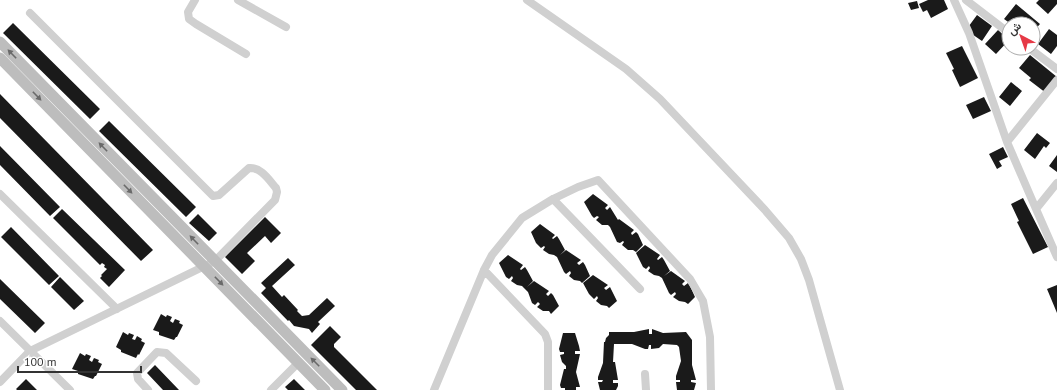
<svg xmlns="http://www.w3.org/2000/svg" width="1057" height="390" font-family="'PT Sans',Vazirmatn,sans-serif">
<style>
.building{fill:#1a1a1a}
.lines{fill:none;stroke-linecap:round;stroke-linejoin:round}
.street{stroke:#d0d0d0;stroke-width:8}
.secondary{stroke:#bdbdbd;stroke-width:11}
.oneway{fill:#6a6a6a}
</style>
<rect width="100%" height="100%" fill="#fff"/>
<path class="building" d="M928 0H944L948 9 931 18 927 10 923 12 919 4Z
M1039 0H1057V4L1048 14 1036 3Z
M917 1 919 8 911 10 908 3Z
M1016 4 1040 24 1033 32V24H1011L1004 19Z
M977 15 992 26 982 41 966 30Z
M13 23 100 109 90 119 3 33Z
M1049 29 1057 35V46L1051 54 1038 44Z
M998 30 1009 40 996 54 985 44Z
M962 46 978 78 960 87 952 70 954 69 946 53Z
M1030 55 1057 77 1046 93 1029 80 1031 78 1019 68Z
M1011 82 1022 91 1010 106 999 97Z
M0 94 153 250 141 261 0 118Z
M984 97 991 111 973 119 966 105Z
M109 121 196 207 186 217 99 131Z
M1037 133 1050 143 1046 148 1044 146 1035 159 1024 150Z
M0 146 60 207 50 216 0 165Z
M1003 147 1008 157 999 161 1002 166 997 169 989 154Z
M1057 155V172L1049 166Z
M593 194 608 205 605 208 607 210 610 207 618 220 619 219 634 230 631 233 632 235 636 232 638 234 643 245 636 252 633 250H628L622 245 624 242 623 241 620 243 617 242 610 227 608 225H602L596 220 599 217 597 216 594 218 592 216 584 202Z
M1023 198 1048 247 1033 254 1017 222 1019 221 1011 204Z
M62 209 125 270 109 287 100 278 102 276 101 275 107 269 104 267 105 265 102 263 100 265 53 218Z
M198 214 217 233 209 241 189 223Z
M265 217 281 233 271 243 265 236 247 253 255 261 242 274 225 257Z
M540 224 555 235 552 238 553 239 557 236 559 239 565 250 560 255 566 250 581 260 577 263 579 265 583 262 585 265 590 276 582 283 580 281 574 280 569 276 571 273 570 271 566 274 564 272 557 257 554 255 549 254 543 250 545 247 544 246 541 248 536 243 531 232Z
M11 227 59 276 49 285 1 237Z
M645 245 660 255 657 259 658 260 662 257 664 260 670 271 664 276 671 271 685 281 682 284 684 286 688 283 690 286 695 297 688 304 685 302 679 301 673 297 676 294 675 292 671 295 669 293 662 278 659 276 654 275 648 271 650 268 649 266 646 269 643 267 636 253Z
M508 255 523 265 520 269 521 270 525 267 527 270 533 281 527 287 534 281 549 291 546 294 548 296 551 293 553 295 559 306 551 314 549 311H543L537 307 540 304 538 302 535 305 532 303 528 292 522 286 517 285 511 281 513 278 512 276 509 279 506 277 499 263Z
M288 258 295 265 272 286 282 297 284 295 298 310 297 311 302 316 309 315 327 298 335 306 318 322 320 324 312 333 309 329 294 326 289 320 288 321 261 293 266 288 261 283Z
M593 275 608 285 604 288 606 290 610 287 617 301 609 308 607 306 601 305 596 301 598 298 597 296 594 299 589 294 583 283Z
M60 277 84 301 74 310 51 287Z
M0 279 45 323 35 333 0 299Z
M1057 285V313L1047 289Z
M161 314 166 317 167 315 172 317 170 321 173 323 175 319 180 321 179 323 183 325 177 337H176L174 340 159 335V332L153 330Z
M330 326 341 337 334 344V347L377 390H356L311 345Z
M649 329V334H652V329L663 333 686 332 692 340V365L696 380H691V382L696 383 694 390H677L676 382H680V380H676V376L681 361 679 347 677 345 663 344 659 348 651 349V345H649L648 349H645L632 344H614L613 362H615L618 380H613V383H618V386L616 390H600L598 382H602L603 380H598V377L603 363 604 342H605L606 338 609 335V332H634Z
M123 332 128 335 129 333 134 335 132 339 135 340 137 336 142 339 141 341 145 343 139 355 138 354 136 358 121 352V350L116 347Z
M563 333H575L579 346 580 351H575V354H580L576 372 580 387H576V390H565V388H561L560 385 564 369H566V366L562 362 560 355 564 354V352H560L559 349Z
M80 353 85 356 86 354 91 356 89 360 92 362 94 358 99 360 98 362 102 364 96 376H95L93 379 78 374V371L72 369Z
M155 365 179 390H163L147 373Z
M26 379 37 390H17L16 389Z
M294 379 305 390H288L285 387Z"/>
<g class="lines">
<path class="street" d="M195 0 188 12 189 19 196 24 246 54
M238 0 286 27
M527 0 626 69 660 99 765 210 789 238 801 259 809 280 840 390
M954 0 969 33 1007 142
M966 0 1009 33
M1029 48 1057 69
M1057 183 1036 209 1057 257
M0 194 117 309
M553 199 640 289
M1036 209 1007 142 1057 80
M484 270 545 334 548 342V390
M0 321 70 390
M645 374 646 390
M0 382 30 351 215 261 275 200 277 192 276 188C269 180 261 167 249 168L219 195 213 196 30 13
M148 390 138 379 137 373 157 352 166 353 196 381
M271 390 298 363
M434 390 484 270 492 255 522 218 553 199 578 187 598 180 690 279 703 301 710 337 711 390"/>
<path class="secondary" d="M0 42 342 390
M0 58 325 390"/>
</g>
<defs><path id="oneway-solid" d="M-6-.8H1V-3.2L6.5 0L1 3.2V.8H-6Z"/></defs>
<g class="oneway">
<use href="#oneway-solid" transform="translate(12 54) rotate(-134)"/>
<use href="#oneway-solid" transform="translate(37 96) rotate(46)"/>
<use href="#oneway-solid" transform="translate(103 147) rotate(-134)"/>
<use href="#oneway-solid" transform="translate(128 189) rotate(46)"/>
<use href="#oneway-solid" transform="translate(194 240) rotate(-134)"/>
<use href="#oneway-solid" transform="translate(219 281) rotate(46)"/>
<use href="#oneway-solid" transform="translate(315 362) rotate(-135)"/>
</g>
<g transform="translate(1021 36) rotate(319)"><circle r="19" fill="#ffffff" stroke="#adadad"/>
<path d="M0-3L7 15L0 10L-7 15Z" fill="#e63946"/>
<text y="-6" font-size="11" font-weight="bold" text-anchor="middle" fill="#333333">ش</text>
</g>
<path d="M18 366v6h123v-6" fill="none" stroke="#333333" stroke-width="2"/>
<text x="24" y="366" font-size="12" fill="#333333" stroke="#ffffff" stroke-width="3" paint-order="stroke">100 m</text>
</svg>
